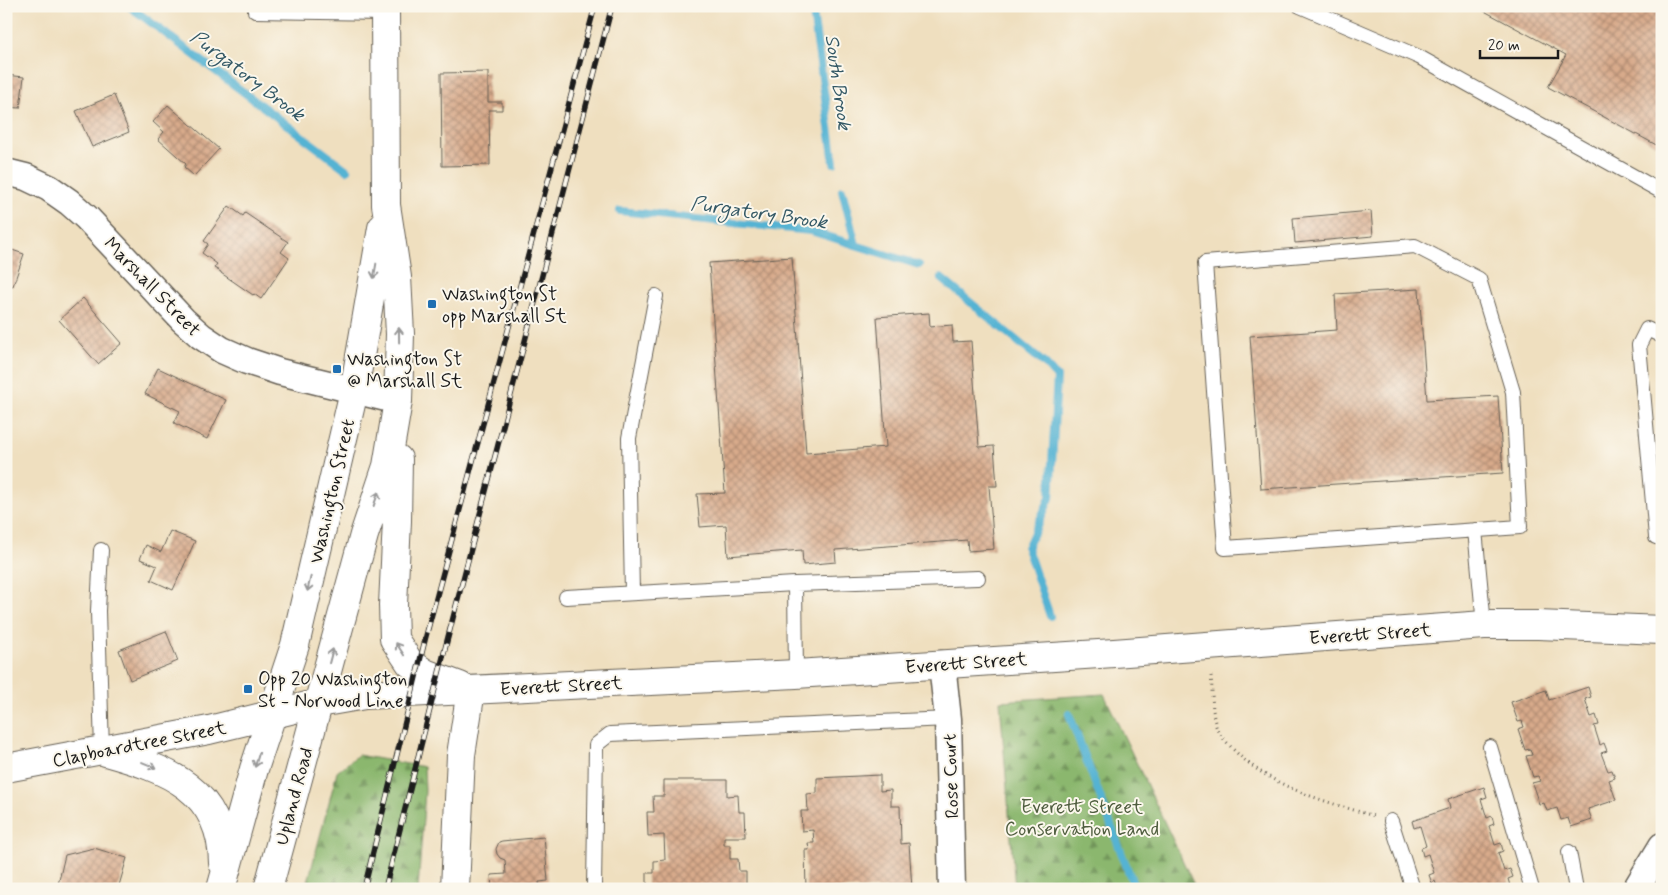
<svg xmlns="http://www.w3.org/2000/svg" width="1668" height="895" font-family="Mynerve,sans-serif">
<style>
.forest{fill:url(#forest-firs);stroke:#546a45}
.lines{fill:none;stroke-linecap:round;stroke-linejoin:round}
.stream{stroke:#55b3d3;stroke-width:8}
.building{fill:url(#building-cross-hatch)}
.service-casing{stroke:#666055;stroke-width:16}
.minor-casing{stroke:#666055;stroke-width:29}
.tertiary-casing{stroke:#666055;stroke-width:30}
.secondary-casing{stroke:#666055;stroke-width:30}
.path{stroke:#666055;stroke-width:3;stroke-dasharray:1 4;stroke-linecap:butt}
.service{stroke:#fff;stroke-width:14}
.minor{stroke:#fff;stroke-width:26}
.tertiary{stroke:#fff;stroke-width:28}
.secondary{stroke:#fff;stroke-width:28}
.rail-casing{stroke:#1c1c1c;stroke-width:5.5}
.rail{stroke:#fbf7ec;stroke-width:4;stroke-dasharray:11;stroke-linecap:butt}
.oneway{stroke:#999}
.poi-dot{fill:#1f6fb2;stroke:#fbf7ec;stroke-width:2}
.labels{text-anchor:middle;stroke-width:4;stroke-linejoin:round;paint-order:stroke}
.street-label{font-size:19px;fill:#1c1c1c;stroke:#fbf7ec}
.poi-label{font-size:19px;fill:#1c1c1c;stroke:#fbf7ec;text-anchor:start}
.park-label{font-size:19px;fill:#4f5d3f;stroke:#fbf7ec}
.water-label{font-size:20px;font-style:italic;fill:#335865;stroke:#fbf7ec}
</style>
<defs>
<pattern id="forest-firs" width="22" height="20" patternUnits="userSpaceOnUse" patternTransform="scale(1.25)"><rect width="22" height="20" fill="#8bb76e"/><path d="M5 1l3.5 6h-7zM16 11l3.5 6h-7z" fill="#71945a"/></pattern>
<pattern id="building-cross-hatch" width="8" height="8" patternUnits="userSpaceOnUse" patternTransform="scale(1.25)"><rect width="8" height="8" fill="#d8aa8b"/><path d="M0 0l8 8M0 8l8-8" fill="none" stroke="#ae8a71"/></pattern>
</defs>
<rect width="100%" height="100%" fill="#fbf7ec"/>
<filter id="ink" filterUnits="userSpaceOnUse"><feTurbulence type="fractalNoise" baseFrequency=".02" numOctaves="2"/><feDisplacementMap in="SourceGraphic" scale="10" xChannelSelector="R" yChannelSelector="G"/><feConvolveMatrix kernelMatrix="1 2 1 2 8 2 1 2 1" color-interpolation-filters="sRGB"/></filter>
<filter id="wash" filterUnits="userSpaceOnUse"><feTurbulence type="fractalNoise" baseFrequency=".0096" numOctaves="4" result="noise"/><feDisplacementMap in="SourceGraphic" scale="20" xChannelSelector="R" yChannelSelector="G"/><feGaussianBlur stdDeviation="1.12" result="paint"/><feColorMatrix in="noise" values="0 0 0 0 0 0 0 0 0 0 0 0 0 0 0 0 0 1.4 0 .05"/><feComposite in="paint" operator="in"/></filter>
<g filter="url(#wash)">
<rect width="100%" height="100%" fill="#efdfbf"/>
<path class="forest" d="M1104 694 1196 889H1015L1000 701Z
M358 755 424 767 425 791 418 889H306L337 772Z"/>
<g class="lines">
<path class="stream" d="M129 6 347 170
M812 6 834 163
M842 190 856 245
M620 211 811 231 919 265
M941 278 1045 364 1057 377 1050 498 1027 548 1050 616
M1069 714 1135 889"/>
</g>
<g id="blocks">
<path class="building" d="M1475 6H1662V148L1548 87 1566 55Z
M488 72V102H502V110H489L490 165 442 166 441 73Z
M6 75 24 77 20 108 6 107Z
M114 95 129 132 92 147 76 111Z
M168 105 219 149 194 176 184 167 186 164 158 139 164 132 153 122Z
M229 206 243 216 245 213 288 242 281 252 289 258 261 299 254 294 253 295 221 273V272L214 268 217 264 202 253 208 244 204 241Z
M1371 211 1373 236 1295 243 1293 218Z
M6 248 24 254 13 286 9 285 7 293Z
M792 257 806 453 886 447 877 317 929 313 930 327 952 325 953 342 971 341 979 447 994 446 997 486H989L994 549 968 551 967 540 835 550 836 562 803 565 802 550 728 556 726 525 700 527 697 494 725 493 709 263Z
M1419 289 1427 400 1498 396 1503 473 1261 489 1250 336 1337 330 1335 294Z
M83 298 122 343 98 364 59 320Z
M158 368 226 400 207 439 174 423 180 411 145 394Z
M170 531 195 541 173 590 151 580 157 566 140 559 146 545 161 552Z
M166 631 178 661 130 680 119 650Z
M1588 687 1591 697 1585 699 1591 717 1596 715 1599 725 1594 726 1600 745 1604 743 1607 751 1601 753 1608 771 1612 770 1615 778 1609 780 1616 800 1588 809 1592 820 1571 827 1568 818 1561 820 1557 808 1547 811 1544 803 1539 804 1532 783 1540 781 1538 776 1533 777 1526 756 1532 755 1530 749 1525 750 1518 729 1524 727 1522 721 1518 722 1511 702 1546 690 1549 700Z
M880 775V791L891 790V806H900L901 844 909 843 912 889H806L805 850H809L808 843H814L813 830 802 831 801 811H808L807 794 817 793V778Z
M664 780H727V796L738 795 739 812H745L746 837H724V845H730V859H738L739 871H746V889H647V873H654V861L665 860 664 835 648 836 647 812H654L653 796H664Z
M1484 787 1487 797 1481 799 1487 818 1492 816 1494 824 1489 826 1495 845 1501 843 1503 851 1498 853 1504 871 1510 869 1513 877 1508 879 1511 889H1438L1435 881 1432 883 1429 875 1434 873 1428 854 1423 856 1421 848 1426 846 1420 826 1414 828 1412 821 1450 808 1448 799Z
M544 837 548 881 539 882 540 889H492L491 875 506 874 505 860 500 858 497 854 496 849 499 842 502 841Z
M94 848 127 858 118 889H57L65 855Z"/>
</g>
</g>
<g filter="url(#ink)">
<use href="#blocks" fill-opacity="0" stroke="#666055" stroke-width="1"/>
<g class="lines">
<defs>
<path id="service" d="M1300 6 1419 57 1662 192
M255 11 385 13
M1415 246 1479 279 1513 392 1520 527 1225 548 1205 263Z
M1662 336 1647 329 1639 345 1656 537 1662 538
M1475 530 1484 625
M101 550 98 611 102 751
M632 593 629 438 656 296
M566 597 795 584
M796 674 795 584 978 578
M1490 747 1532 889
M1391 821 1413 889
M1569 852 1576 889
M594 889 596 745 610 734 948 719"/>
<path id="minor" d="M6 172 26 177 49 188 69 202 87 218 183 320 201 336 222 350 247 361 280 372 398 401
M942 664 948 719 952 889
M1636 889 1662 846"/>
<path id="tertiary" d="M455 889 461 755 471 690"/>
<path id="secondary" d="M398 459 397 521 393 605 394 639 410 663 425 673 460 686
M106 752C167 769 222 789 223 863
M6 768 209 730 319 703 365 695 796 674 1114 653 1484 625H1538L1662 630
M221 889 254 769 295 645 354 391 382 228
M268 889 364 535 387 466 398 401 400 334 397 277 386 205 385 6"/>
</defs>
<use href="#service" class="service-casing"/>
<use href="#minor" class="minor-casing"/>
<use href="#tertiary" class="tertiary-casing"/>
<use href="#secondary" class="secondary-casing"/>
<path class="path" d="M1211 676C1213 693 1211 713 1217 729 1219 735 1227 742 1231 747 1268 787 1324 801 1374 816"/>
<use href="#service" class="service"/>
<use href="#minor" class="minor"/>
<use href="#tertiary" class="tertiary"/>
<use href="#secondary" class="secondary"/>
<defs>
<path id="rail" d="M364 889 426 636 595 6
M385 889 447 641 612 6"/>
</defs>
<use href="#rail" class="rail-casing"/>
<use href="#rail" class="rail"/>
</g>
<defs><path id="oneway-shaft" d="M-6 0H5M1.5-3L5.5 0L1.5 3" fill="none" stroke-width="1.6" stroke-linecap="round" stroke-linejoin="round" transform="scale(1.25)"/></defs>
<g class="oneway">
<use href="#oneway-shaft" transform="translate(375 271) rotate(100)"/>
<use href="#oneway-shaft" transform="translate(399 335) rotate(-91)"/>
<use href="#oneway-shaft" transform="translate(376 499) rotate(-71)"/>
<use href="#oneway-shaft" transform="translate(309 584) rotate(103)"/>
<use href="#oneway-shaft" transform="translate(400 649) rotate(-123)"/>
<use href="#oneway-shaft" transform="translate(331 656) rotate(-75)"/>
<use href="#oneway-shaft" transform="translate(257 760) rotate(107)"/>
<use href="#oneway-shaft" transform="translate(149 765) rotate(23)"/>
</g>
</g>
<g class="poi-dot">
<rect x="427" y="299" width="10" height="10" rx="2.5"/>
<rect x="332" y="364" width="10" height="10" rx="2.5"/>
<rect x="243" y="684" width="10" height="10" rx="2.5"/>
</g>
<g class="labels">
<g class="street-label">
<text transform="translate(153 286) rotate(46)" y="7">Marshall Street</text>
<text transform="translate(331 491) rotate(-77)" y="7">Washington Street</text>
<text transform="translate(1370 633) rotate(-4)" y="7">Everett Street</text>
<text transform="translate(966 662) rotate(-4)" y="7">Everett Street</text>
<text transform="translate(561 685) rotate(-3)" y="7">Everett Street</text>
<text transform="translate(139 743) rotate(-11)" y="7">Clapboardtree Street</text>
<text transform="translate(950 776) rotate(-92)" y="7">Rose Court</text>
<text transform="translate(293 796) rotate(-75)" y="7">Upland Road</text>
</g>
<g class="poi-label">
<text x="442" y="300">Washington St<tspan x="442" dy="22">opp Marshall St</tspan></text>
<text x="347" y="365">Washington St<tspan x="347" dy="22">@ Marshall St</tspan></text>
<text x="258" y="685">Opp 20 Washington<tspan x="258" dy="22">St - Norwood Line</tspan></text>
</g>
<g class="park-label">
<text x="1082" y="813">Everett Street<tspan x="1082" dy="22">Conservation Land</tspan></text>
</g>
<g class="water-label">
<text transform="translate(248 75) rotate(37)" y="7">Purgatory Brook</text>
<text transform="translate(839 82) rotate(82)" y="7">South Brook</text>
<text transform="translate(759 212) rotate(8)" y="7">Purgatory Brook</text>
</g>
</g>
<rect width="1668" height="895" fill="none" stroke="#fbf7ec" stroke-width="25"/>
<path d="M1480 50v8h78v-8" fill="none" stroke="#1c1c1c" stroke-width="2.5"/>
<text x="1488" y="50" font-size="15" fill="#1c1c1c" stroke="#fbf7ec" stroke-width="4" paint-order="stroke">20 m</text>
</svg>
